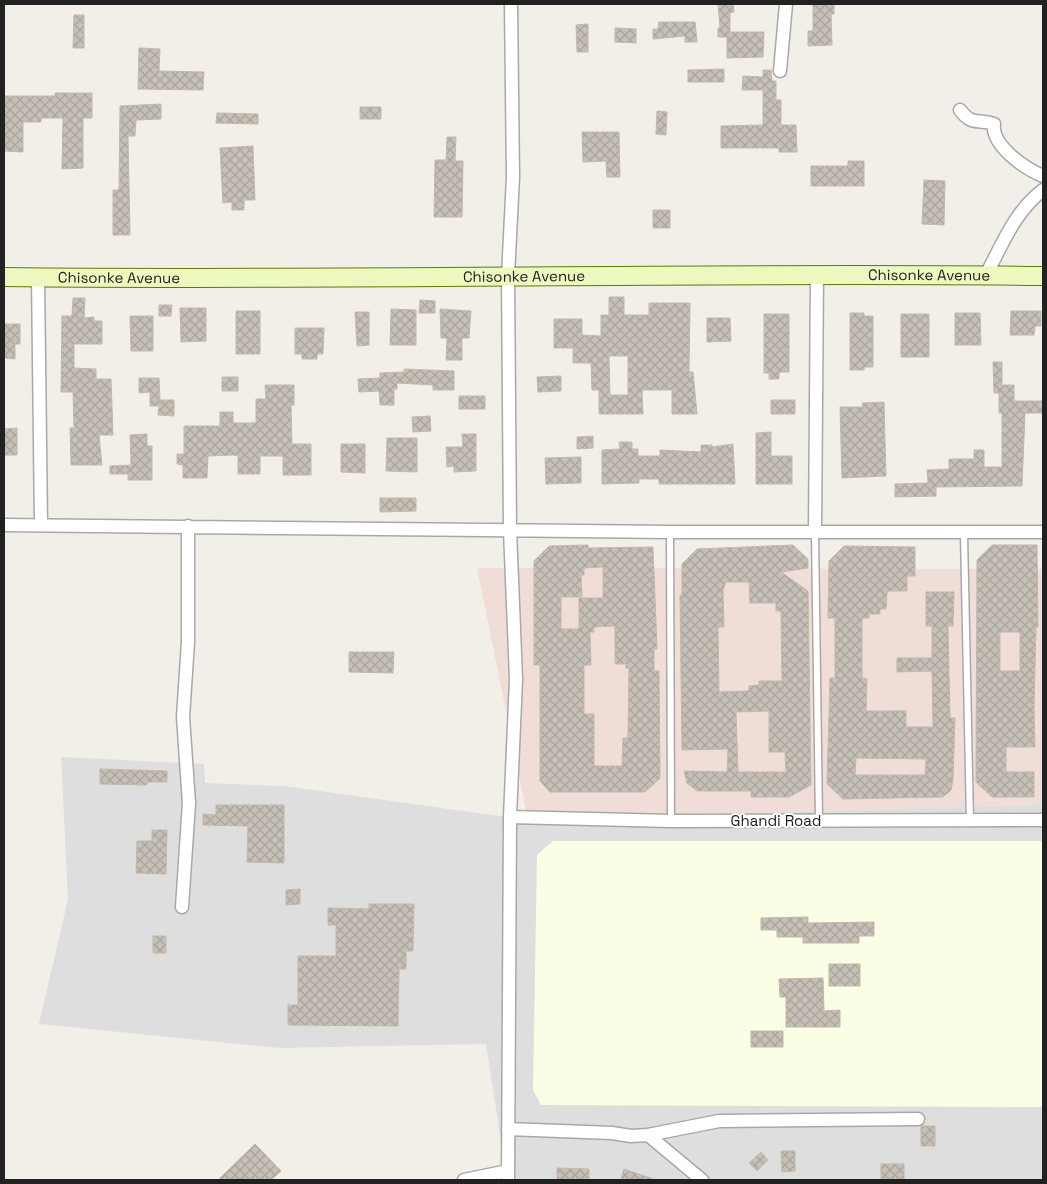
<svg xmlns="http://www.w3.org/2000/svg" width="1047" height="1184" font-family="'Space Grotesk',sans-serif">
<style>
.residential{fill:#dfdede}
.commercial{fill:#f1ddd8}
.education{fill:#fafee4}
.building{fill:url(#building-cross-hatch);stroke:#c2b9aa;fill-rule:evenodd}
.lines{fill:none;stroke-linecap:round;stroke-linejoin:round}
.lane-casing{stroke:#a8a8a8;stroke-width:9}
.street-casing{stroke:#a8a8a8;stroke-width:15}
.secondary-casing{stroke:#5b7808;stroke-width:20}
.lane{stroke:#fff;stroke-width:6}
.street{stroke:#fff;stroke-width:12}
.secondary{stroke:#edf8bf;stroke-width:18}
.labels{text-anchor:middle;stroke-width:4;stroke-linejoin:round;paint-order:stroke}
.street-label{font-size:15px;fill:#212121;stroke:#fff}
</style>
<defs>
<pattern id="building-cross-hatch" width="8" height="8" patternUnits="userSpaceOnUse" patternTransform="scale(1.25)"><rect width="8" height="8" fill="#c6bfb7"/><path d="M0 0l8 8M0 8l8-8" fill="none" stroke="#aaa49d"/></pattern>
</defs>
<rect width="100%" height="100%" fill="#f1efe8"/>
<path class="residential" d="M61 757 204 764 205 783 284 786 528 820 1043 804V1180H504V1161L486 1044 279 1048 39 1024 68 899Z"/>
<path class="commercial" d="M477 568 1043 569V804L528 820Z"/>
<path class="education" d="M553 841H1043V1107L541 1105 533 1090 537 855Z"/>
<path class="building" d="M718 4H733L734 12 730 13V32H764L763 57 727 58V37H718V28H720Z
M813 4H834V14H831L832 45 808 46V31H813Z
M74 15H84V48H73Z
M659 22H695L697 42H685V36L653 39V29H658Z
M588 24V52H577L576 25Z
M615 28 636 29V43L615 42Z
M139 48 160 49 159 71 204 72 203 90 138 89Z
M724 69V82H688V70Z
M763 70H771L772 81H776V100H781V125H796L797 152H779V148H721V126L763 125V90H742L743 76 763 77Z
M55 93H92V118H83V168L62 169 63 118H41V122H23V152L4 151V96H55Z
M161 104V119L136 120 135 136H128L130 235H113V190H119L120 106Z
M360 107H381V119H360Z
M657 111 667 112 666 135 656 134Z
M217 113 258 114V124L216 123Z
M582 132H619L620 177H607L606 161 583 162Z
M447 137H456L455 161H463L462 217H434L435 160H446Z
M253 146 255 200H244V210H232V202L223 203 220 148Z
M848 161H864V186H811V166H848Z
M924 180 945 181 944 225 922 224Z
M653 210H670V228H653Z
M609 297H624V315H649V303H690L689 372H693L697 414H672V390H642L643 414H599V390H592L591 363H573V348H554V319H582V335L601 336V315H609ZM609 356H628V395H610Z
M73 298H85L84 318 94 317V321H102V344H74V368L96 369V379H111L113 435H99L102 465H71L70 428H74L73 392H61L62 316H72Z
M420 300 435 301V313H419Z
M159 305H172L171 316H159Z
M180 308H206V341L181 342Z
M391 309 416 310V345H390Z
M440 309 471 311 469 338H462V360H446L447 338H441Z
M236 311H260V354H236Z
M1011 311H1041V326H1035L1034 335H1010Z
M355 312H369V345L357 346Z
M850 313H864V316H873V367H864V370H850Z
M955 313H980L981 345H955Z
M764 314H789V372H779V379H769V373H764Z
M901 314H929V357H901Z
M130 316H153V351H131Z
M707 318H730L731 341 707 342Z
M4 324H20V344H15V359L5 358Z
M295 328H324L323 354H317V359H302V354H295Z
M993 362H1002V385H1014V401H1043V413H1025L1022 486 936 487V496L895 497V484L928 483 927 470 949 469V459H974V450H984V467H1002V413H999V393H994Z
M404 369 454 371V390H433V385L397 383V389H394V405H380L379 391 359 392 358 379 380 378V373L404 372Z
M561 376V391L538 392 537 377Z
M222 377H238V391H222Z
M139 378H159L160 400H174V416L158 415 159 406H150V392L139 393Z
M265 385H294V405H291L292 444H311V475H283V456H260V474H238V456L234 455 208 456 207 478H183V465L177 464V454H184V426H220V412H233V423H256V399H266Z
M459 396H485V409H459Z
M771 400H795V414H771Z
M884 402 886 476 842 478 840 407H863L862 403Z
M430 416 431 431 413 432 412 417Z
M17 428V455H4V429Z
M771 432V456H792V484H756V433Z
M147 434V446H152V480H128V474H110V466L131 465 130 435Z
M462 434H476V471L454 472V466L447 467 446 447H463Z
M593 436V448L577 449V437Z
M387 438H417V472L386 471Z
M619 442H632V449H638V456H660V450L701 452V445H712V447L733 444 735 484H659V479H639V483L602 484V450L620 449Z
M341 444H365V473L341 472Z
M581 457V483L546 484 545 458Z
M380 498H416V511L380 512Z
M588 545V548L653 547 657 649H654V671H659L660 778 645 792H550L540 781V665H534V561L549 546ZM603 567V598H579V629H561V597H582L581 575H584V568ZM615 626V664H626V668H629L628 738H623L622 766H594V714H584V665H591L590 632H594V627Z
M793 545 808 559V568L781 572 808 591 811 785 789 797H751V791H697L687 783 684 771 727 772 728 749 682 750 680 595H682V564L697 549ZM726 582H749L750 603H776V611H781L782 681H759V685L749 686V691L719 692 718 627H724L723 590ZM769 711V752H785L786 772H738L736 712Z
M992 545H1037L1038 627H1036L1034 708 1035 747H1006V772H1034V797H992L976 782 977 560ZM1000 632H1020V671H1000Z
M844 546 915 547V576H907V591H889L887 593 886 609H880V614H869V618H862V678L867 679 866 711H906V727H933L932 671 897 672V658H932V626H926V592H954L953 626H948L950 718H955L953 780 951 790 943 797 843 799 827 784 830 678H835V618H828L829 561ZM856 758 926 759 925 775H855Z
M349 652H394L393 673 349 672Z
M100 769 167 771V782H147V785L100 784Z
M216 805H284V863L247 862 248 826 203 825V814L216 815Z
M152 830H167L166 874 136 873 137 841H152Z
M300 889V904L286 905V890Z
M369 904H414L413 951H406V969H399L398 1026 288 1025V1005H298V956H336V925H328V908L369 909Z
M808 917V923L874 922V936H859V943H803V937H777V930H761V918Z
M153 936H166V953H153Z
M829 964H860V986H829Z
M823 978 824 1011 840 1010V1027H786V997H780L779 979Z
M751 1031H783V1047H751Z
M921 1126H935V1146H921Z
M255 1144 281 1171 271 1180H218Z
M781 1151H795V1171L782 1172Z
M761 1152 768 1160 757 1171 749 1163Z
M881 1164H904V1180H881Z
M557 1168 589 1169V1180H557Z
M624 1169 653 1179V1180H627L621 1178Z"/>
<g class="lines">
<defs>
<path id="lane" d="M670 532 671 821
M815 532 819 821
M964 534 970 822"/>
<path id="street" d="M780 71 786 4
M960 110C973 127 978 118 994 124 991 146 1026 169 1043 176
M986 275C1002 245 1015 211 1043 190
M38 277 41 525
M4 525 670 532H1043
M815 532 817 273
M510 817 671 821 1043 820
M182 907 189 803 183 717 188 642V526
M508 1129 612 1133 631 1136 648 1135 702 1180
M648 1135 719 1121 918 1119
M464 1180 508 1171
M508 1180 510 817 516 679 510 530 508 276 513 177 511 4"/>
<g id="secondary">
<path id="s1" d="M4 277C350 281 697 272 1043 276"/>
</g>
</defs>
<use href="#lane" class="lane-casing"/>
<use href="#street" class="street-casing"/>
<use href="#secondary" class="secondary-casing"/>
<use href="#lane" class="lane"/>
<use href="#street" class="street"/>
<use href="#secondary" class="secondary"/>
</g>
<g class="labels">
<g class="street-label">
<text dy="5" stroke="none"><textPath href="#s1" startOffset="925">Chisonke Avenue</textPath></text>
<text dy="5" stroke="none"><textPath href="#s1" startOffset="520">Chisonke Avenue</textPath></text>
<text dy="5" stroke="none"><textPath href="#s1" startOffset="115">Chisonke Avenue</textPath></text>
<text x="776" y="826">Ghandi Road</text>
</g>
</g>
<rect width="1047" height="1184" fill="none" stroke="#212121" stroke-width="10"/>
</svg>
